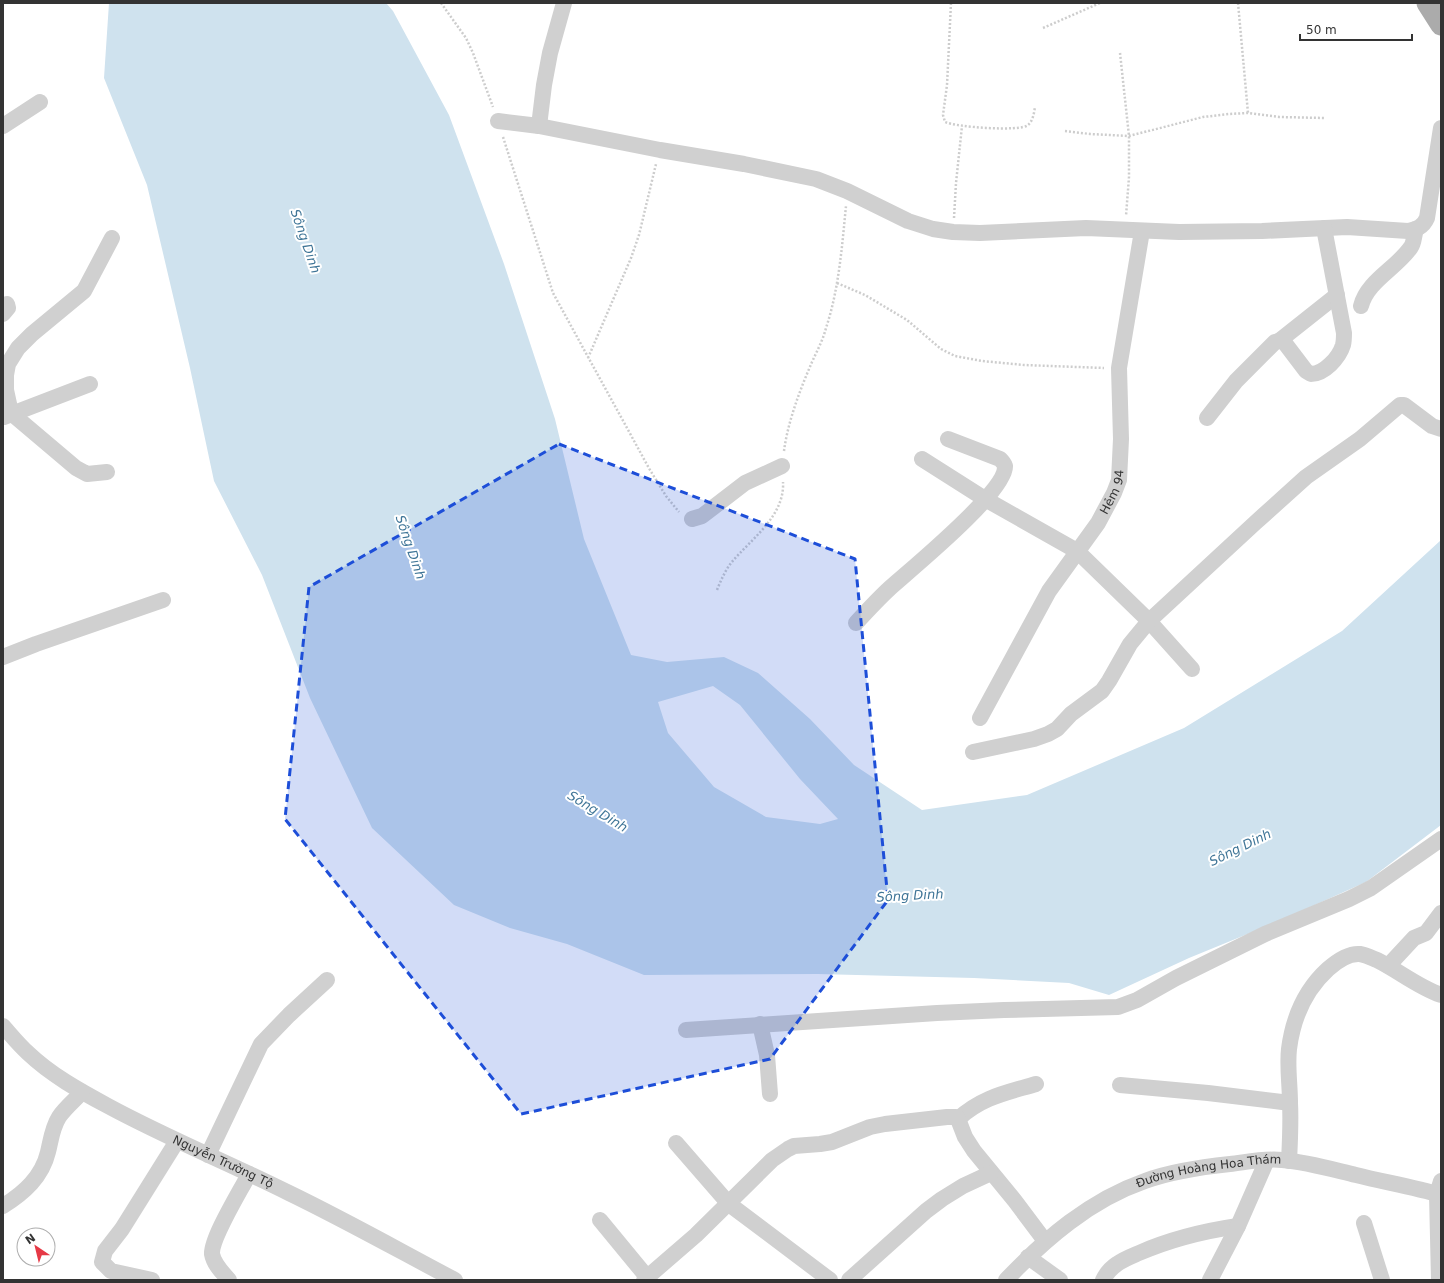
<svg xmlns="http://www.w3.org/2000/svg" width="1444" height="1283" font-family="'DejaVu Sans',sans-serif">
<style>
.water{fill:#cfe2ee;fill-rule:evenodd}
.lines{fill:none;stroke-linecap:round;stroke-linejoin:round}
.path{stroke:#cdcdcd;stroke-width:2.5;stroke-dasharray:2 2;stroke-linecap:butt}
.minor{stroke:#d0d0d0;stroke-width:16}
.major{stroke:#ababab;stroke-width:21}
.marked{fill:#1d4ed8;fill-opacity:0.2;stroke:#1d4ed8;stroke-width:3;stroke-dasharray:8 5;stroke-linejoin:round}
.labels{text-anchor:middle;stroke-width:4;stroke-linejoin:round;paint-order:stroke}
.street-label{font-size:12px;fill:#333;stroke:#fff}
.water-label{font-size:13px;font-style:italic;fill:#3f7597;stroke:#fff}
</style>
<rect width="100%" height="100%" fill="#fff"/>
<path class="water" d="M109 3H386L393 11 449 115 504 264 555 419 584 539 631 655 667 662 724 657 758 673 810 719 854 765 922 810 1027 795 1184 728 1342 631 1441 540V825L1366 882 1277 922 1189 958 1109 995 1069 983 974 978 818 974 644 975 567 944 510 928 454 905 372 828 310 698 262 575 214 481 190 368 147 185 104 78ZM713 686 740 705 800 779 838 819 820 824 766 817 714 787 668 733 658 702Z"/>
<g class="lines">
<path class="path" d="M441 3 466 38 473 53 493 107
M951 3 947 85 943 115 945 122C956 127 1020 132 1028 125 1033 121 1034 113 1035 107
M1238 3 1248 113
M1043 28 1100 3
M1120 53 1129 136V177L1126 216
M1065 131 1090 134 1129 136 1203 117 1229 114 1248 113 1279 117 1325 118
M503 137 553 293 650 470 666 496 679 512
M954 218 956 183 962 126
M837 283 865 295 907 320 941 349 955 356 982 361 1024 365 1104 368
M588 358 631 258 639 235 656 164
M784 451C788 421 800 390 812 362 817 351 823 340 826 328 839 289 842 246 846 206
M717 590C721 580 725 571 731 563 751 539 785 516 783 482"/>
<g class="minor">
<path d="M498 121 539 126 660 150 744 164 816 179 847 191 908 221 933 229 953 232 980 233 1086 228 1179 232 1262 231 1347 227 1408 231C1417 229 1423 227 1427 218L1441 128"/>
<path d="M3 126 40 102"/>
<path d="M539 126 544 85 550 53 564 3"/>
<path d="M1361 306C1367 281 1397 268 1411 247 1414 243 1414 235 1416 229"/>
<path d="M3 314 8 308 7 304"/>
<path d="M1279 341 1337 295"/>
<path d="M4 417 90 384"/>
<path d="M1207 418 1236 381 1275 342 1279 341 1284 342 1306 371 1311 374C1324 374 1339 358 1343 345 1344 341 1344 337 1344 333L1324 228"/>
<path d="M922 459 985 499 1077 551 1149 621 1192 669"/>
<path d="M107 472 87 474 76 468 11 413 6 390V375L8 364 18 348 32 334 84 291 112 238"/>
<path d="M692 519 702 516 745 483 782 466"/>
<path d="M856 623C867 611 878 599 890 588 910 570 1007 491 1005 466 1004 463 1002 461 1000 459L948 439"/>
<path d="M3 657 36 644 163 600"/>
<path id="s1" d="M980 718 1049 591 1098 523 1114 493 1119 480 1121 439 1119 368 1142 231"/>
<path d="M973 752 1034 739 1048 734 1057 729 1071 714 1102 691 1109 681 1130 644 1149 621 1255 523 1306 477 1360 439 1400 405H1404L1432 426 1441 429"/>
<path d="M1388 966 1414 938 1426 933 1441 913"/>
<path d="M760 1024 767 1055 770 1094"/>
<path id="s2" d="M3 1026C11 1035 19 1045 28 1053 51 1075 80 1091 108 1106 167 1138 229 1163 289 1193 345 1220 400 1251 455 1280"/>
<path d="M686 1030 937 1013 1004 1010 1118 1007 1137 1000 1176 978 1265 934 1349 899 1371 888 1441 839"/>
<path d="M1120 1085 1208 1093 1290 1103"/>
<path d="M958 1119C982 1097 1006 1093 1036 1084"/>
<path d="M676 1143 729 1204 830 1280"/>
<path d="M208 1155 261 1044 289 1015 327 980"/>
<path d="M1289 1161C1290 1142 1291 1122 1290 1103 1290 1085 1287 1066 1289 1049 1293 1018 1305 990 1328 969 1337 961 1348 953 1360 954 1366 955 1372 958 1377 960 1399 971 1418 987 1441 995"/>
<path d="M3 1206C24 1193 42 1177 48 1152 51 1140 52 1128 59 1117 65 1108 75 1100 82 1092"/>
<path d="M600 1220 647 1277"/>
<path d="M1364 1223 1382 1280"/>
<path d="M1028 1257 1060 1280"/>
<path d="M152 1280 111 1271 102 1262 105 1251 122 1229 177 1141"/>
<path d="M229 1280C223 1273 214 1265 212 1254 211 1238 241 1190 249 1174"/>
<path d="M644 1280 696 1235 772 1160 788 1149 794 1146 820 1144 832 1142 870 1127 885 1124 947 1117H956L958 1119 965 1137 974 1151 1015 1201 1045 1241"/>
<path d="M849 1280 926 1211 942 1199 963 1186 991 1173"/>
<path id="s3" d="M1006 1280C1045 1239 1090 1200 1145 1181 1172 1171 1201 1167 1230 1164 1247 1162 1265 1158 1282 1160 1307 1162 1331 1169 1356 1175 1384 1182 1413 1187 1441 1195"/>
<path d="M1103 1280C1106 1274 1111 1268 1117 1264 1124 1259 1132 1256 1139 1253 1171 1239 1204 1231 1238 1226"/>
<path d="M1210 1280 1238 1226 1267 1160"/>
<path d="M1439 1280 1437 1194 1441 1181"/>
</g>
<path class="major" d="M1427 3 1441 25"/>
</g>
<path class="marked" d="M559 444 855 559 888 900 770 1059 521 1114 285 819 309 587Z"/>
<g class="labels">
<g class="street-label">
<text dy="4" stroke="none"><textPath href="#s1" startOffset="263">Hẻm 94</textPath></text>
<text dy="4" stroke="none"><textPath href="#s2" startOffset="261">Nguyễn Trường Tộ</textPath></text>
<text dy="4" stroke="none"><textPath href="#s3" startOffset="237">Đường Hoàng Hoa Thám</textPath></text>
</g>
<g class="water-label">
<text transform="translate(306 241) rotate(71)" y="5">Sông Dinh</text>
<text transform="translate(411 547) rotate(71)" y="5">Sông Dinh</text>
<text transform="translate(598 811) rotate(31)" y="5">Sông Dinh</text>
<text transform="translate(1240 847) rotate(-26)" y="5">Sông Dinh</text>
<text transform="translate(910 895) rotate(-3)" y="5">Sông Dinh</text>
</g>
</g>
<rect width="1444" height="1283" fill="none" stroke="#333333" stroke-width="8"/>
<g transform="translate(36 1247) rotate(325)"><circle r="19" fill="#ffffff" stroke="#adadad"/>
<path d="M0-3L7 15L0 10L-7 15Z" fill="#e63946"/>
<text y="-6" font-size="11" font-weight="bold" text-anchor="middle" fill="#333333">N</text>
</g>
<path d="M1300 34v6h112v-6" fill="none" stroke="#333333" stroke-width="2"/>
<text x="1306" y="34" font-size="12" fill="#333333" stroke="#ffffff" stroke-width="3" paint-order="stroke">50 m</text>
</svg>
